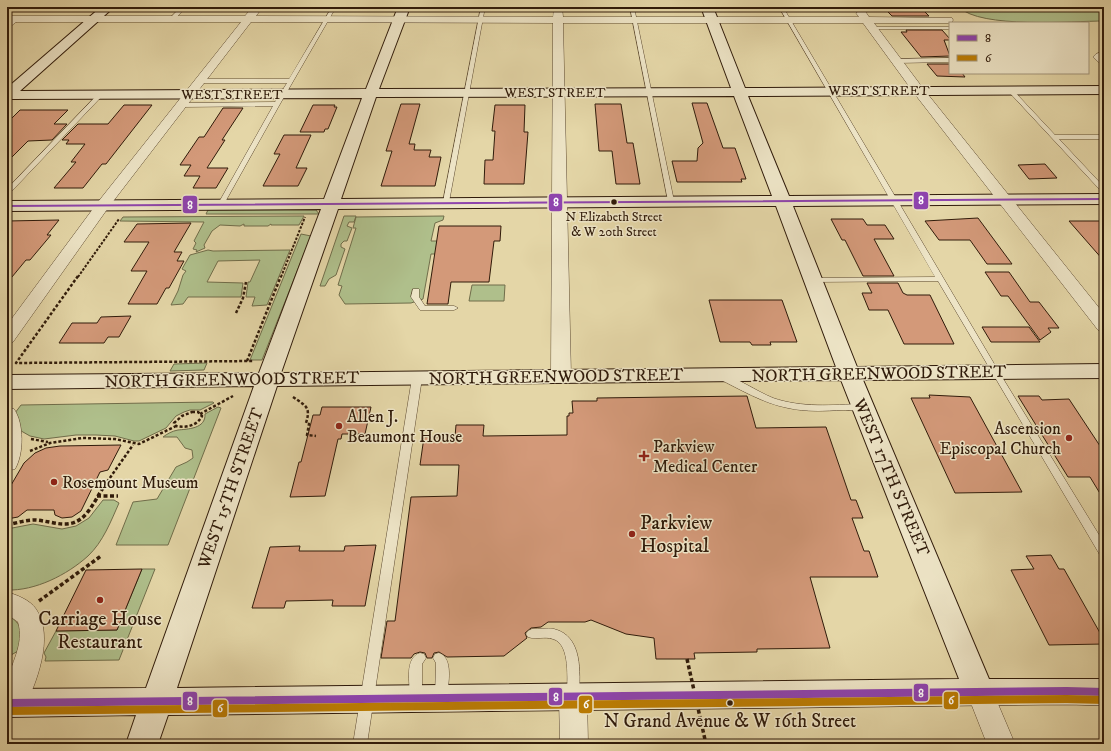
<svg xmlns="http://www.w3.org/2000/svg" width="1111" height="751" font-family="'IM FELL DW Pica',serif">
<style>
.green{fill:#afbf8b;stroke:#706d4a}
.building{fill:#d39979;stroke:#301b0a}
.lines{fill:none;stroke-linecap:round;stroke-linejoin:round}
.lane-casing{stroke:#5d4a31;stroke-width:1}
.street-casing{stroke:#5d4a31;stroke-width:1}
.secondary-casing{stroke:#301b0a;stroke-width:2}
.path-far2{stroke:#301b0a;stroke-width:2;stroke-dasharray:2.5 1.5;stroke-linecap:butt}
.path-far1{stroke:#301b0a;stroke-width:2.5;stroke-dasharray:3 2;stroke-linecap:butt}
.path{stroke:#301b0a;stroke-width:3.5;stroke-dasharray:4 2.5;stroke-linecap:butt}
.lane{fill:#ede4c6;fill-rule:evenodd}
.street{fill:#ede4c6;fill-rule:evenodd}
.secondary{fill:#ede4c6;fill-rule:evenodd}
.path-bridge{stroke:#301b0a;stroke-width:3.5;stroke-dasharray:4 2.5;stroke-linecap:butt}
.bus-1-casing{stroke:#ede4c6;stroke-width:3}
.bus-2-casing{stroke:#ede4c6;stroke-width:3}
.bus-1{fill:#8e44ad;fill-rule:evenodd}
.bus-2{fill:#bb7c03;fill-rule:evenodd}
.bus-dot{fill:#301b0a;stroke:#ede4c6;stroke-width:1.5}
.poi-dot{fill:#8f2418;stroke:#ede4c6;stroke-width:1.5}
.labels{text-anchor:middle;stroke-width:3;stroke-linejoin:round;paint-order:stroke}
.far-bus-label{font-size:13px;fill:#301b0a;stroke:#ede4c6}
.far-street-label{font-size:14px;fill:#301b0a;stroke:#ede4c6}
.street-label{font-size:17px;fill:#301b0a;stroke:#ede4c6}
.poi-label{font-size:17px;fill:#301b0a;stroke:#ede4c6;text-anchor:start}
.near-bus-label{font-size:19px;fill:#301b0a;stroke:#ede4c6}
.near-poi-label{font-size:20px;fill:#301b0a;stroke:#ede4c6;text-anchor:start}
.line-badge{stroke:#ede4c6;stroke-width:1.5}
.badge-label{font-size:11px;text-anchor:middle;font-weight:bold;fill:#fff}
</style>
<rect width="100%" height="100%" fill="#e4d6a7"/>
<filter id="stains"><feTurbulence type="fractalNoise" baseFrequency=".005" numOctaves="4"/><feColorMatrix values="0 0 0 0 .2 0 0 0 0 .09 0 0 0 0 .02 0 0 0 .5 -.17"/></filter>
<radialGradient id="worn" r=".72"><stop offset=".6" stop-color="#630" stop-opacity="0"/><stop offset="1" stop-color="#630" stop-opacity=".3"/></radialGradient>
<path class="green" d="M959 7H1104V21C1073 21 980 29 959 7Z
M208 210H316L319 214H206Z
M304 216 299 225H271V224L268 226H244V224L240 226 220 225 212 231 204 245 205 248 196 252 197 250 193 249 196 243 194 241 204 222 120 221 123 217Z
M344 216H356L354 222H349L347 226 352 228 347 241H344L341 244V247L345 249 336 275 329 279 325 286H320Z
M444 216 443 220 435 223 431 241H447L436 254H431L423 299 411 303 345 304 339 295 342 286 338 285 356 228H353L356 217Z
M301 234 311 236 262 360H250Z
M208 250 213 251 290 250 267 305 252 306 255 297H246L248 282H250L260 260 218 261 207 282 243 283 241 297H188L183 304 171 305 178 291 183 275 186 271 182 269 190 255Z
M472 285H505L504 301H469Z
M207 363 204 370 170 371 174 364Z
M213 402 214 403 200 410H190L184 412 176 416 166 428 139 441H134L115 436 96 435H76L44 439 30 436 16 428 15 413 21 405Z
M218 407 221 408 168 545H116L133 502 157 499 176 467 187 462 193 458 192 450 185 448 177 437H163C167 434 172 431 178 430 187 429 206 429 205 414Z
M103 500H114L119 503C111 521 103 542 88 556 67 575 35 591 7 590V529L33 524 62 529 76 526 89 518Z
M142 569H155L119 660 45 661 46 657 44 653 56 631 117 630Z
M7 613C23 627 23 629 20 650L11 655 7 659Z"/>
<path class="building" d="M887 8H921L929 16H892L886 10H888Z
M906 30H942L950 39V40H944L950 56 921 57 901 32H907Z
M927 64H950V73H962L965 77 937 76Z
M692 103H707L723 148H735L746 179H741L742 182H677L672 161H697L698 148 703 143Z
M401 104H420L409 144H415L414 150H431L429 157H441L435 186H381L392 151H386Z
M595 104H621L627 143H633L640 184H616L612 151H599Z
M124 105H152L106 164H102L83 188H54L76 162H71L85 144H66L69 140H62L78 124H108Z
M313 105H335L334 107H337L328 129H325L324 132H300Z
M495 105H525L524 132H528L524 184H484L485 160H493L495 131H492Z
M223 108H243L222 140H225L207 168H228L216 188H193L200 176H184L191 165H180L199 137H204Z
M20 110H68L54 124H67L52 140 28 141 7 162V123Z
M284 135H311L296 168H307L298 186H263L280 154H274Z
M1045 164 1057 178 1029 179 1018 165Z
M978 218 1012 264H987L970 240H939L925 221Z
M831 219H863L867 225H885L894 239H874L894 276H863L845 240H842Z
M59 220 47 235H51L30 260H26L7 283V221Z
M1069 221H1104V261Z
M191 223 174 252H182L177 261H184L169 288H166L157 304H128L147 271H131L149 242H124L137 224Z
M439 226H501L500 241H494L489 282H451L448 304H427Z
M985 272H1009L1030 302H1039L1059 328H1048L1051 332 1040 340 1008 296H1001Z
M867 283H898L903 293 907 295H930L954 344H904L888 310H869L862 293H872Z
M709 300H782L797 342H770L771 345H752L750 342H720Z
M131 316 119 337H108L104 343H59L72 323H97L101 317Z
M982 327H1029L1040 342H991Z
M929 395 970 397 1022 492 955 493 911 398H930Z
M747 396 756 428 826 427 851 500H856L863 518H852L864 551H869L878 577H810L830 648 757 649V652L694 653 695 659H656L654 638 626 634 591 620 585 622H548L541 627 531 628 525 633 527 638 504 656 447 657 439 652 434 653 432 658H427L425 653 420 652 414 654 411 658H381L387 621H395L411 497 457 496 459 465H420L424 437H455L456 425H484L483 436 567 435V416H569V413H573L572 401H597V398Z
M1018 396H1039L1042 400 1069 399 1104 452V500L1090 477H1068Z
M322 407H371L365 434H342L341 439H338L325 496 290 497 299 462H301L313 415H320Z
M121 445 108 470 100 472 81 511 72 517 62 518 55 515 54 510H27L18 517 7 519V492L24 463 35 453 46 448 60 446Z
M376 545 365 606H332L333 600 286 601 284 608H252L270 547 300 546 299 551H344L345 546Z
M1051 555 1059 569H1064L1104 640V644L1049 645 1011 570 1034 569 1026 556Z
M142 569 117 630 56 631 86 570Z"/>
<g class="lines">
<defs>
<path id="lane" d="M181 7H186L174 20H170V18Z
M332 7H336L280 104 224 204 223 205H219L218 204 273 106 180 107 177 105 180 103 275 102 287 83H200L197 81 200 79H289Z
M481 7H485L449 202 446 204 443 202Z
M630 7H634L674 201 671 203 668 201Z
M779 7H783L999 372 1104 543V556L1100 555 938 281 812 282 808 280 812 278 935 277Z
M16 18 20 19 7 29V26Z
M872 27H950V29H870V28Z
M1104 51V55L1099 57 1104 62V67L1093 57 1096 54Z
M950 58V62L896 63 893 61 896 59Z
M1008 89H1012L1055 135H1104V139H1059L1104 187V193L1102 192 1008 91Z
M98 94 103 95 9 194 7 195V189Z
M413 289H419V297L425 306H454L458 308 454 310H420L411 297Z
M720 373C738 378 756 391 773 398 802 408 832 405 862 404L867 407C862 412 850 410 843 410 825 411 806 412 788 408 762 403 740 389 717 378L715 376 717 374Z
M417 375 422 378 367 744H353L412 378Z
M532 629C539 629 547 628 554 629 583 636 580 673 579 696L578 700 573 701 568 700 567 696C567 681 571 644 553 639 544 636 536 640 528 637L526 634 528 631Z
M420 653 424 654 426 658 422 664V697L421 701 416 702 411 701 410 697C410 683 404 658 420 653Z
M439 653C454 658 448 684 447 697L446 701 441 702 436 701 435 697 436 663 433 658 435 654Z"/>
<path id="street" d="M554 7H562L563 17H859L856 13 861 10 865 11 869 17 952 18 953 20 952 22 948 23H874L922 87 1104 314V331L1098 330 914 93 863 23H563L571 376 568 380 561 382 554 380 551 376 553 23 251 22 108 208 13 342 7 343V325L98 202 241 22H7V16H245L250 10 254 9 259 12 256 16 553 17Z
M7 407 14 409C24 423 24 454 15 469L7 471Z
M7 592C17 595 30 600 36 609 55 637 36 684 23 711L13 715 7 713C7 703 6 693 7 684 10 664 25 645 18 622L7 614Z
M980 682 990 685 1015 744H987L967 693 970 685Z
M573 685 583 689 587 697 588 744H560L559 697 563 689Z"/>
<path id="secondary" d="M101 7H114L20 91 366 89 398 7H410L379 89 731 88 701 7H713L745 88 1104 86V94L748 96 789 196 1104 194V204L793 206 857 367 1104 364V378L863 380 989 679H1104V705L1067 704 168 715 158 744H126L136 715 7 717V689L146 688 254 386 7 389V375L259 373 321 209 7 211V201L324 199 362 98 7 99V88ZM734 96 772 196 341 199 376 97ZM776 206 836 367 281 373 338 209ZM841 380 959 679 177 688 277 386Z"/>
</defs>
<use href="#lane" class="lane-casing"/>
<use href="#street" class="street-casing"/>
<use href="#secondary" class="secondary-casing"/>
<path class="path-far2" d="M78 277 119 219
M281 277 305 217"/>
<path class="path-far1" d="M78 276 16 363 254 361
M236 313 243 298 246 282
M247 361 281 276
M293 397C306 406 311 407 306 423L309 424 307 435 316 436
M192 412H198L202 416C197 426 186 428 176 426L174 423 182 416Z
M200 414 233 396
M31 439 48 442
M30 451 50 443 82 438 115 439 139 444 176 426
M107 482 133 445"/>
<path class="path" d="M97 496H118
M7 525C16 523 26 520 35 520 54 521 71 532 87 513 95 503 100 491 108 481
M39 601 101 556"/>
<use href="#lane" class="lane"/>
<use href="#street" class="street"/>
<use href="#secondary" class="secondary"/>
<path class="path-bridge" d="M687 659 706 744"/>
<defs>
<path id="bus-1" d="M1104 198V200L7 207V205Z
M1067 687 1104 688V696L1067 695 7 707V699Z"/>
<path id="bus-2" d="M1067 695 1104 696V704L1067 703 7 715V707Z"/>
</defs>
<use href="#bus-1" class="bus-1-casing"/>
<use href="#bus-2" class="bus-2-casing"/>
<use href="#bus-1" class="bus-1"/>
<use href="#bus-2" class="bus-2"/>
</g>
<g class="bus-dot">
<circle cx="614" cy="202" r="3.5"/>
<circle cx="730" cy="703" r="3.5"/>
</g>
<g class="poi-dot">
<circle cx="339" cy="426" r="4"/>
<circle cx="1069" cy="438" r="4"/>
<path d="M642 450h4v4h4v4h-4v4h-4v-4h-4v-4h4z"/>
<circle cx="54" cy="482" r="4"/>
<circle cx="632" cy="534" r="4"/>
<circle cx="100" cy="600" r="4"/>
</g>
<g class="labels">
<g class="far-bus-label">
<text x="614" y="221">N Elizabeth Street<tspan x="614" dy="15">&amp; W 20th Street</tspan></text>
</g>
<g class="far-street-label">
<text x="879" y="95">WEST STREET</text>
<text x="555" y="97">WEST STREET</text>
<text x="232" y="99">WEST STREET</text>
</g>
<g class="street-label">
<text transform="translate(879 373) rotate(-1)" y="6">NORTH GREENWOOD STREET</text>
<text transform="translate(556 376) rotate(-1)" y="6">NORTH GREENWOOD STREET</text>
<text transform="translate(232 379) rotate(-1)" y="6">NORTH GREENWOOD STREET</text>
<text transform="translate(892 477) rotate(67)" y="6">WEST 17TH STREET</text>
<text transform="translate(230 488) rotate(-71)" y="6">WEST 15TH STREET</text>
</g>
<g class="poi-label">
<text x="347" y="422">Allen J.<tspan x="347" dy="20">Beaumont House</tspan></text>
<text x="1061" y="434" text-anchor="end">Ascension<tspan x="1061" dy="20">Episcopal Church</tspan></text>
<text x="653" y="452">Parkview<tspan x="653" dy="20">Medical Center</tspan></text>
<text x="62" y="488">Rosemount Museum</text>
</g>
<g class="near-bus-label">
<text x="730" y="727">N Grand Avenue &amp; W 16th Street</text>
</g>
<g class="near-poi-label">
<text x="640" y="529">Parkview<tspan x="640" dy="23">Hospital</tspan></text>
<text x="100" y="625" text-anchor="middle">Carriage House<tspan x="100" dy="23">Restaurant</tspan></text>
</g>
</g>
<g class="line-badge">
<rect x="913" y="191" width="16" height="19" rx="4" fill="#8e44ad"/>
<rect x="548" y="193" width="15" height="19" rx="4" fill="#8e44ad"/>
<rect x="182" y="195" width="16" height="19" rx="4" fill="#8e44ad"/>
<rect x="913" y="683" width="16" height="19" rx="4" fill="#8e44ad"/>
<rect x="548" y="687" width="15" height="19" rx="4" fill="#8e44ad"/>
<rect x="943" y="691" width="16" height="19" rx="4" fill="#bb7c03"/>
<rect x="182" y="691" width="16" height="20" rx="4" fill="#8e44ad"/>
<rect x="578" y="695" width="15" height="19" rx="4" fill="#bb7c03"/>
<rect x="212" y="699" width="16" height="19" rx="4" fill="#bb7c03"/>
</g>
<g class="badge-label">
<text x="921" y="204">8</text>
<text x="556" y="206">8</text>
<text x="190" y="209">8</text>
<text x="921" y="697">8</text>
<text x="556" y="701">8</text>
<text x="951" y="704">6</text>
<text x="190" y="705">8</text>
<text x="586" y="708">6</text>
<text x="220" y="712">6</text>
</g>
<rect width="1111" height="751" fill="none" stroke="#e4d6a7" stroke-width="24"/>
<rect x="8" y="8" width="1095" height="735" fill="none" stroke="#301b0a" stroke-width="2"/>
<rect x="12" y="12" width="1087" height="727" fill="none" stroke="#301b0a"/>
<rect x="949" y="22" width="140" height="52" fill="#ede4c6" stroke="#a1947b"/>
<rect x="957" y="35" width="20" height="6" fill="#8e44ad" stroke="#a1947b"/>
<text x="985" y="42" font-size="12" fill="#301b0a">8</text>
<rect x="957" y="55" width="20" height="6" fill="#bb7c03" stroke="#a1947b"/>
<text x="985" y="62" font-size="12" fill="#301b0a">6</text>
<rect width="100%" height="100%" filter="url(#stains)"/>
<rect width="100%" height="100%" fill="url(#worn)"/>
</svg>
